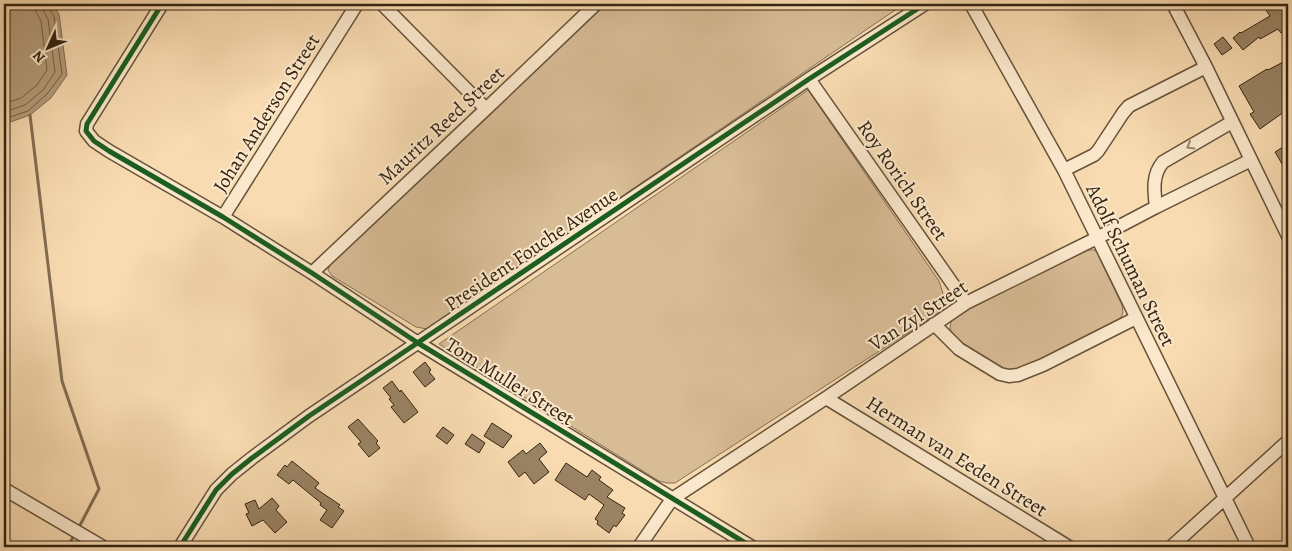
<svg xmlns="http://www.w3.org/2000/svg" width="1292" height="551" font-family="Alegreya,serif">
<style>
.green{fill:#d8bc96;stroke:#867054}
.water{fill:#b69d7b;stroke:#826d51}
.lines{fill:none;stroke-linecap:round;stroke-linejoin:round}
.shore{stroke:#756046;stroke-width:1}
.stream{stroke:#826d51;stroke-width:3}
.building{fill:#9a8364;stroke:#342411}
.minor-casing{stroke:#655239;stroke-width:15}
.minor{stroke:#fbe8cc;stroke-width:12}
.cycleway-casing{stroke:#fbe8cc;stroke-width:8}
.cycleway{stroke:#1b5e20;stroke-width:5}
.oneway{stroke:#98866e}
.labels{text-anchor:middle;stroke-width:4;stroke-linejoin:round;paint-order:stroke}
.street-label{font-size:20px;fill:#342411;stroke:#fbe8cc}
</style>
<rect width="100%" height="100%" fill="#f9dbb1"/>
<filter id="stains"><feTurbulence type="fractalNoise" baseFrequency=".004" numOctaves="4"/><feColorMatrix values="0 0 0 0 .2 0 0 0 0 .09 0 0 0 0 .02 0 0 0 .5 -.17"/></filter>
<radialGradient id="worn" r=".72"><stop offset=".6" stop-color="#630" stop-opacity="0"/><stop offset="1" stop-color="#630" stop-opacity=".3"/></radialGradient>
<path class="green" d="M603 4H904L427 329 416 327 332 276 328 270 330 264Z
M808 90 939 281 945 300 946 308 675 483H667L659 481 439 344Z
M1085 250H1094L1098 253 1099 257 1122 305 1123 313 1120 319 1029 365 1013 371 1001 370 963 345 955 337 950 329 951 320 971 306Z"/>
<path class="water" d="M4 4H52L59 14 67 75 51 98 30 115 5 124 4 123Z"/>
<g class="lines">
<path class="shore" d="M4 104 21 98 37 85 47 70 41 21 36 12 34 4
M4 112 25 105 43 90 55 72 48 19 43 10 42 4
M4 119 28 111 47 94 62 74 54 16 49 8 48 4"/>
<path class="stream" d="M30 115 62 381 99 489 78 529
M67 547 75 534"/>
</g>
<path class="building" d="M1262 4H1288V29L1281 33 1278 29 1260 39 1259 37 1243 50 1233 38 1240 32 1241 33 1270 16Z
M1223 37 1232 48 1222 55 1214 44Z
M1285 61 1288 67V109L1260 129 1250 114 1254 112 1239 86 1267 69 1268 70Z
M1283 147 1288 156V174L1275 152Z
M425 362 431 370 429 372 435 379 425 387 413 372Z
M392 381 400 392 401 390 418 412 404 423 391 407 394 405 389 399 391 398 383 388Z
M358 419 378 441 376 443 380 448 369 457 358 444 361 442 348 427Z
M492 423 512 436 503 448 484 436Z
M443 427 454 435 447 444 436 436Z
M472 434 485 443 479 453 465 444Z
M540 443 547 452 539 459 549 472 534 484 525 472 519 477 508 462 523 450 526 454Z
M292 461 319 483 315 488 340 505 338 507 344 511 332 528 320 520 327 510 320 505 321 503 293 480 289 484 277 475 285 465 287 467Z
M566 463 587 477 592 470 601 477 599 480 613 490 607 497 625 508 622 513 625 515 616 527 614 525 609 533 597 524 598 521 595 519 604 505 589 494 585 500 555 480Z
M272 498 279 506 276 510 287 522 275 533 263 520 252 526 246 514 249 513 245 504 255 500 259 509Z"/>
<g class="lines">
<defs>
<path id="minor" d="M162 4 87 124 86 131 94 141 109 151 223 217 312 273 418 343 752 547
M382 4 486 109
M971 4 1064 170 1249 547
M1173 4 1206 67 1288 236
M809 79 966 303
M1064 170 1094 155 1098 151 1123 113 1129 106 1206 67
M1156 207C1154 190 1152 175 1163 162L1232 122
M223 217 357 4
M312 273 486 109 596 4
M934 324 959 349 1000 374 1009 376 1018 375 1043 365 1136 318
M826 398 1069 547
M4 489 103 547
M180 547 216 490 232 474 252 458 309 416 809 79 925 4
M639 547 672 499 826 398 966 303 1097 238 1156 207 1251 160
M1171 547 1288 441"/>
</defs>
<use href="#minor" class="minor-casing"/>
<use href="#minor" class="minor"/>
<defs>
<path id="cycleway" d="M162 4 87 124 86 131 94 141 109 151 223 217 312 273 418 343 752 547
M180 547 216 490 232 474 252 458 309 416 809 79 925 4"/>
</defs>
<use href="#cycleway" class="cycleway-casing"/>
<use href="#cycleway" class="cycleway"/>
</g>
<defs><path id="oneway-chevron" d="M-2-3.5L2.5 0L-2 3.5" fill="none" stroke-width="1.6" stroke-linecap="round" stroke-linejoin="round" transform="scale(1.25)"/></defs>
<use class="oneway" href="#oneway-chevron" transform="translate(1190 146) rotate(150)"/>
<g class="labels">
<g class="street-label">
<text transform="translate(266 113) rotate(-58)" y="7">Johan Anderson Street</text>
<text transform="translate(441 125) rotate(-43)" y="7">Mauritz Reed Street</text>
<text transform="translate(903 180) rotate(55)" y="7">Roy Rorich Street</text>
<text transform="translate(531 249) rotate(-34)" y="7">President Fouche Avenue</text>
<text transform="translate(1131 265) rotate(64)" y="7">Adolf Schuman Street</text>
<text transform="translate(918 315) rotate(-33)" y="7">Van Zyl Street</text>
<text transform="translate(510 381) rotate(32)" y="7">Tom Muller Street</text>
<text transform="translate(957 456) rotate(32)" y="7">Herman van Eeden Street</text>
</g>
</g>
<rect width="1292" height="551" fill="none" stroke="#f9dbb1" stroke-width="20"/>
<rect x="5" y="5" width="1282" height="541" fill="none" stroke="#342411" stroke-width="2.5"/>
<rect x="10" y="10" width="1272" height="531" fill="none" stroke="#342411"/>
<g transform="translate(48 48) rotate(226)" stroke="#fbe8cc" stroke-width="4" paint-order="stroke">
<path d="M0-4L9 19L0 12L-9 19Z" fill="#342411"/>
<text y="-8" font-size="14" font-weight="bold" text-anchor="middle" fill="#342411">N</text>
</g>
<rect width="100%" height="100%" filter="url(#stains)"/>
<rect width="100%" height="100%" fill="url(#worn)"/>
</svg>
